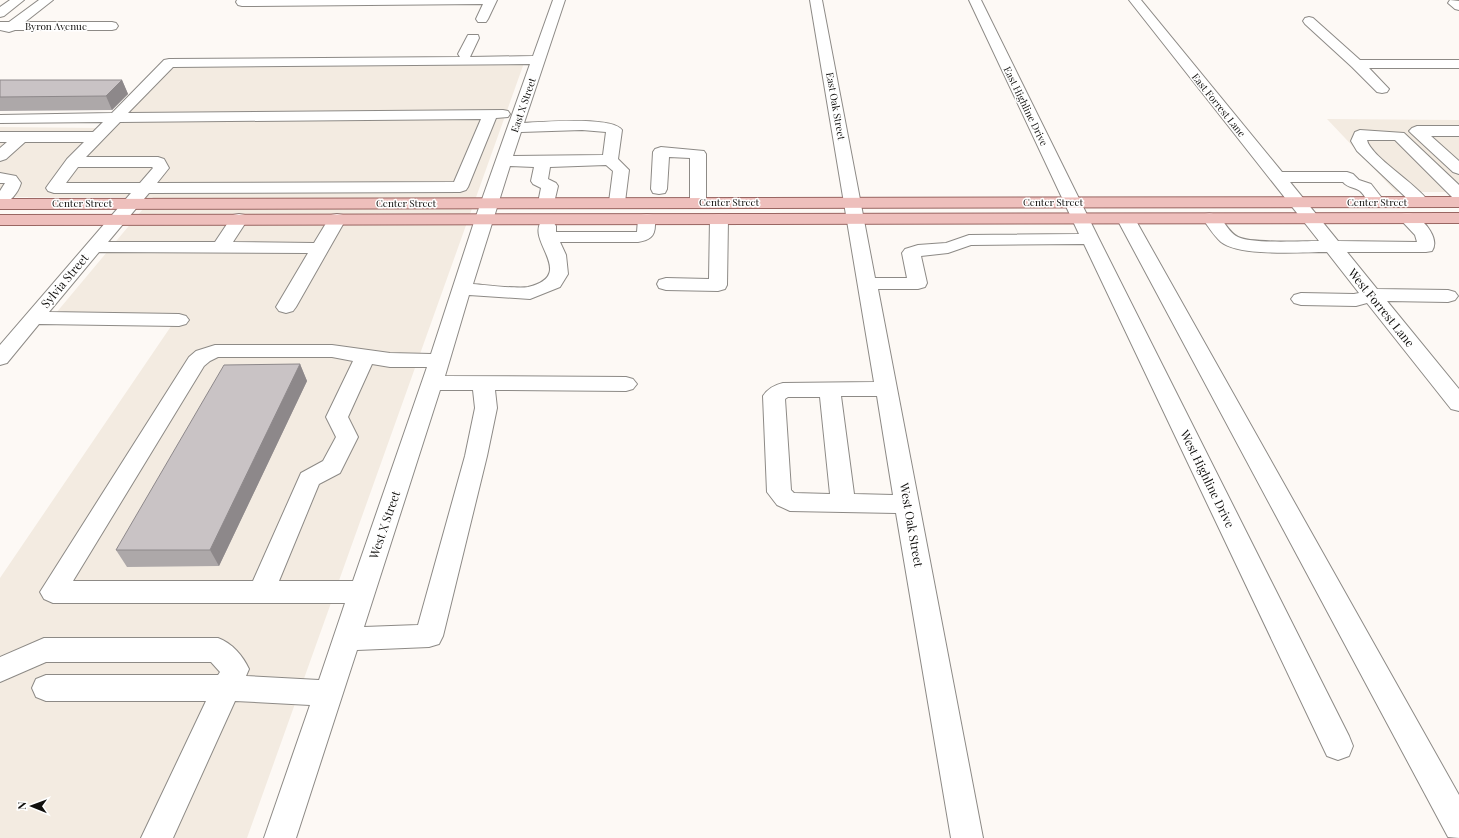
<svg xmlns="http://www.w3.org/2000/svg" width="1459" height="838" font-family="'Playfair Display',serif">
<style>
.built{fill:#f3ebe1}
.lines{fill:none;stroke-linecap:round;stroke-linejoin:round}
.minor-casing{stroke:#8d8a86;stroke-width:2}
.major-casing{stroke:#996662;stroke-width:2}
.minor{fill:#fff;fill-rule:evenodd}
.major{fill:#eebfbc;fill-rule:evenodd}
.wall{fill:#ada8a9}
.shaded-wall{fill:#8d888a}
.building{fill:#c9c3c5;stroke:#8d888a}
.labels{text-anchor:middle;stroke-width:3;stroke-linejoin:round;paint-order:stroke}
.far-street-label{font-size:10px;fill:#11100e;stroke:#fff}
.street-label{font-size:12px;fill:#11100e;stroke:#fff}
</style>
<rect width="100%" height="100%" fill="#fdf9f5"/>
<path class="built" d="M524 63 247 838H0V578L180 313H56L153 197H0V127L98 128 160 64Z
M1327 119 1459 120V192H1396Z"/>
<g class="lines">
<defs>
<path id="minor" d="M10 0H24L4 16 0 17V7Z
M39 0H53L25 22H112L116 23 118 26 116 29 112 30H15L9 32 0 30V22H9Z
M237 0H497L488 19 486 22H478L476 19 483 4 242 6 238 5 236 2Z
M553 0H565L524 123C542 122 612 116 622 130L618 159 629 170 625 202 623 206 617 207 611 206 609 202 613 171 606 165 550 167 548 179 556 183 558 186 554 203 552 207 546 208 540 207 538 203 541 188 533 184 531 181 534 167 510 166 473 284C485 285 518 289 528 287 577 275 527 242 541 222L547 221 553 222 556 226V232H637L638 219 641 215 647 214 653 215C656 219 656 221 655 225 655 237 649 240 638 242H560L566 255 568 274 560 287 530 299 469 295 445 376 626 377 633 379 637 384 633 389 626 391 495 390 497 408 487 456 443 636 439 644 429 647 357 650 296 838H264L310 705 235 701 173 838H141L206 701H46L36 697 32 688 36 679 46 675H218L220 672 211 662H46L0 682V657L44 638H218C232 643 243 656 249 669L246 676 319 680 345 603H53L44 599 40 592 189 357 196 351 215 345H332L390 353 431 354 475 219 530 64 173 67 128 113 503 110 508 111 510 114 508 117 496 118 468 187 466 190 460 192 149 193 108 242H215L233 215 239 214 245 215 248 219 233 242 314 243 331 215 337 214 343 215 346 219 296 307 293 311 286 313 279 311 276 307 308 253 99 252 49 312 179 314 186 316 189 320 186 324 179 326 39 324 7 363 0 365V345L131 193H54L48 191 46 188 48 185 67 159 84 142H25L6 159 0 161V148L7 142H0V132H93L103 122 0 123V115L112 113 164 60 169 59 460 57 458 54 468 35H478L479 38 470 57 533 56ZM481 119 454 182 157 183 169 168 164 159 158 157H86L120 122ZM582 130 606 132 603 155 513 156 521 132ZM78 167H152L153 168 140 183H66ZM218 357H332L353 361 326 417 336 437 323 461 301 473 253 581H73L204 366 210 361ZM372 364 390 367H427L353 581H279L319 484 340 473 358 437 348 417ZM440 390H473L475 408 465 456 418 625 364 627Z
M810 0H822L875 278H907L902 253 905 249 918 245 946 243 969 235 1079 234 969 0H981L1099 239 1349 736 1353 746 1349 756 1338 760 1327 756 1084 244 971 245 948 253 921 256 927 283 925 287 918 289H878L983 838H951L896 513 790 511 777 505 767 492 763 396C768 388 775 385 783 383L874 382ZM841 396H877L893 495 854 494ZM788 397H820L830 494 794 493 791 490 785 399Z
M1129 0H1141L1282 172H1347L1353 174 1359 180 1371 184 1385 202 1383 206C1367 209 1369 199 1360 191 1355 187 1348 188 1343 182H1290L1338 241 1417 242 1415 235 1399 218 1402 214C1406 213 1410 212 1414 215 1425 221 1440 239 1432 251L1426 252H1347L1377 289 1448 290 1455 292 1458 296 1455 300 1448 302 1387 301 1459 389V411L1451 409 1367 303 1356 306 1301 305 1294 303 1291 299 1294 295 1301 293 1354 294 1359 293 1327 252C1303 252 1240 257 1221 242 1214 236 1208 226 1202 218L1205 214C1223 210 1224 230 1238 237 1251 244 1302 241 1319 241Z
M1450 0 1459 1V10L1455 9 1448 3Z
M1309 17 1313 18 1360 60H1459V68H1369L1389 89 1387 92 1382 93 1377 92 1352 67 1305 24 1303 21 1305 18Z
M1417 126H1459V136H1431L1459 161V174L1453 172 1412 134 1409 131 1412 128Z
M1360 130 1404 133 1459 185V199L1453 198 1395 140H1367C1370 156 1417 184 1429 202L1427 206 1421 207 1415 206 1357 151 1351 141 1355 132Z
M661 147 704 151 706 154V202L704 206 698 207 692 206 690 202V158L669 157 667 189 665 193 659 194 653 193 651 189 653 152 655 149Z
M0 173 16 176 21 183C18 193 10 203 0 205V191L5 183H0Z
M719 214 725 215 728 219 727 285 725 289 718 291 666 290 659 288 657 284 659 280 666 278 709 279 710 219 713 215Z
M1126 214 1132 215 1135 219 1459 795V838L1448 837 1117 219 1120 215Z"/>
<path id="major" d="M1459 197V207L0 209V199Z
M1459 213V223L0 225V215Z"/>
</defs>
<use href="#minor" class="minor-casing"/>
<use href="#major" class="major-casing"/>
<use href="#minor" class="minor"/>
<use href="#major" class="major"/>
</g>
<path class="wall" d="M0 80H122L128 94 112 110 0 111Z
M300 364 307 381 219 566 127 567 116 550Z"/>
<path class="shaded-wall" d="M122 80 128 94 112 110 106 96Z
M300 364 307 381 219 566 210 550Z"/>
<path class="building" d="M0 80H122L106 96 0 97Z
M300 364 210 550H116L224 365Z"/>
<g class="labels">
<g class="far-street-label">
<text x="56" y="30">Byron Avenue</text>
<text transform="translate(523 105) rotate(-71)" y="4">East X Street</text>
<text transform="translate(1219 105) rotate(51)" y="4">East Forrest Lane</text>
<text transform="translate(836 106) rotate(80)" y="4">East Oak Street</text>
<text transform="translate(1026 106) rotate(64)" y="4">East Highline Drive</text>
<text x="729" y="206">Center Street</text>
<text x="1053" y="206">Center Street</text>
<text x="1377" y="206">Center Street</text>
<text x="82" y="207">Center Street</text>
<text x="406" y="207">Center Street</text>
</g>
<g class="street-label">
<text transform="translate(65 281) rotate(-50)" y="4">Sylvia Street</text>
<text transform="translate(1381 308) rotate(51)" y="4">West Forrest Lane</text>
<text transform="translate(1207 479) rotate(64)" y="4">West Highline Drive</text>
<text transform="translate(385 525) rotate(-71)" y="4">West X Street</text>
<text transform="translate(911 525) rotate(80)" y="4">West Oak Street</text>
</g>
</g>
<g transform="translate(32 806) rotate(271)" stroke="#ffffff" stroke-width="3" paint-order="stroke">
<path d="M0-3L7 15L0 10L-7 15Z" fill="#11100e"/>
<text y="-6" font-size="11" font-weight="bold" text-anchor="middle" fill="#11100e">N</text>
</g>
</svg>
